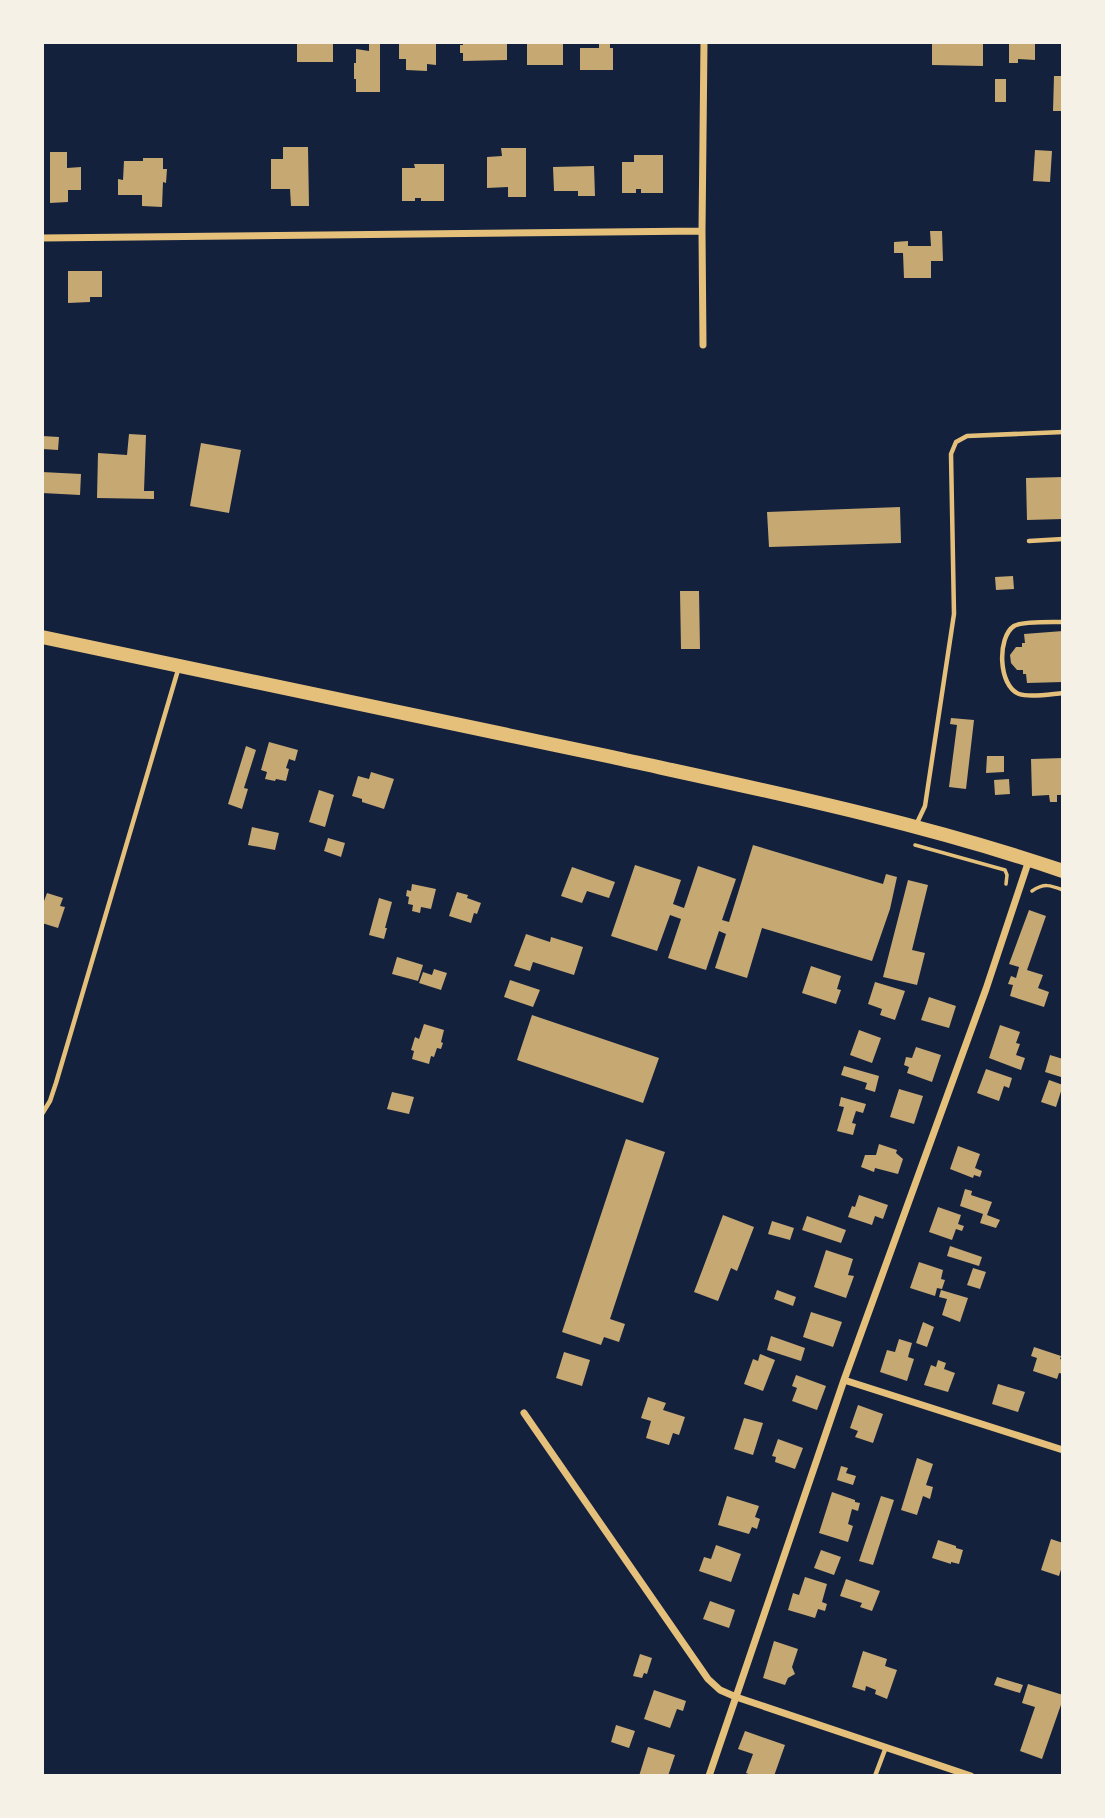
<svg xmlns="http://www.w3.org/2000/svg" width="1105" height="1818" font-family="'DM Sans',sans-serif">
<style>
.building{fill:#c6a872}
.lines{fill:none;stroke-linecap:round;stroke-linejoin:round}
.path{stroke:#e5c07b;stroke-width:3.5}
.service{stroke:#e5c07b;stroke-width:4.5}
.minor{stroke:#e5c07b;stroke-width:7}
.primary{stroke:#e5c07b;stroke-width:14}
</style>
<rect width="100%" height="100%" fill="#14213d"/>
<path class="building" d="M297 42H333V62H297Z
M369 42H380V92H356V79H354V63H356V49L369 51Z
M399 42H436V65L427 64V71L406 70V59H399Z
M463 42H507V60L463 61V53H460V45H463Z
M527 42H563V65H527Z
M599 42H610V48H613V70H580V48H599Z
M951 42 983 43V66L932 65V43Z
M1009 42H1035V60L1018 59V63H1009Z
M1054 76H1063V111H1053Z
M995 79H1006V102H995Z
M283 147H308L309 206H291L290 189H271V159H283Z
M501 148H526V197H508V187L487 188V157L502 156Z
M1035 150 1052 151 1050 182 1033 181Z
M50 152H67V168L81 167V190H68V202L50 203Z
M634 155H663V193H641V189H636V193H622V162H634Z
M143 158H163V169H167L166 183 163 182 162 207 142 206V195H118V179L123 180 124 161H143Z
M414 164H444V201H421V198H415V201H402V168H415Z
M594 166 595 196H578V191H554L553 167Z
M930 231H942L943 261H931V278H904L903 253H894V242L908 241V246H931Z
M68 271H102V297H90V302L68 303Z
M129 434 146 435 144 491H154V499L97 498 98 453 127 455Z
M42 436 59 437 58 450 42 449Z
M201 443 241 450 229 513 190 506Z
M42 472 81 474 80 495 42 493Z
M1063 477V519L1027 520 1026 478Z
M900 507 901 543 769 547 767 512Z
M1013 576 1014 589 996 590 995 577Z
M680 591H699L700 649H681Z
M1063 631V682L1027 683 1026 674H1023V670H1017L1011 663 1010 655 1016 647H1022V643H1025L1024 634Z
M951 718 974 720 966 789 949 787 957 725 950 724Z
M269 742 298 750 295 761 289 759 286 768 289 769 286 781 276 779 275 781 265 779 267 772 261 770Z
M246 746 256 750 244 788 248 789 242 809 228 804Z
M987 756H1004V772L986 773Z
M1063 758V795H1057V802H1050L1049 795 1032 796 1031 759Z
M371 772 394 779 384 809 362 802V799L352 796 358 776 369 779Z
M1009 779 1010 794 995 795 994 780Z
M319 790 334 795 325 827 309 822Z
M252 827 279 833 275 850 248 845Z
M328 838 345 843 341 857 324 851Z
M753 845 883 884 886 874 897 877 890 909 872 961 762 928 747 978 715 968 726 934 719 931 706 970 668 958 681 919 670 915 657 951 611 936 635 865 681 880 673 904 684 908 698 866 736 879 722 920 729 922Z
M572 867 615 882 609 898 587 891 582 903 561 896Z
M908 880 928 885 912 950 925 953 917 985 883 977Z
M412 884 436 889 431 909 421 907 420 913 412 911 413 905 408 904 409 897 406 896 407 890 411 891Z
M457 892 468 895 467 898 481 903 477 914 474 913 471 923 449 916Z
M47 893 63 898 60 906 65 907 58 928 42 923V900L44 901Z
M379 898 392 902 385 928H387L384 939 369 935Z
M1029 910 1046 916 1027 970 1043 975 1038 988 1049 992 1044 1007 1010 996 1013 985 1008 984 1011 976 1016 978 1019 967 1009 964Z
M526 934 550 942 551 937 583 947 574 975 533 962 530 971 514 966Z
M397 957 423 965 418 981 392 974Z
M811 966 841 976 837 989 841 990 836 1004 802 993Z
M434 969 447 973 441 990 419 983 423 972 432 975Z
M510 980 540 990 533 1007 504 997Z
M875 982 905 991 895 1020 880 1015 882 1009 868 1004Z
M929 997 956 1006 949 1028 921 1020Z
M532 1015 659 1058 643 1103 517 1060Z
M424 1024 444 1030 441 1042 443 1043 441 1049 437 1048 434 1057 431 1056 429 1064 412 1059 414 1051 411 1050 415 1037 419 1039Z
M1000 1025 1020 1032 1016 1043 1020 1044 1016 1055 1025 1058 1021 1070 989 1058Z
M859 1030 881 1038 872 1063 850 1055Z
M916 1047 941 1055 932 1082 907 1073 909 1067 904 1065 906 1057 912 1058Z
M1050 1055 1063 1059V1070L1061 1077 1045 1072Z
M844 1066 879 1076 875 1092 865 1089 867 1083 841 1075Z
M986 1069 1012 1078 1009 1088 1004 1086 999 1101 977 1093Z
M1049 1080 1063 1085 1056 1107 1041 1102Z
M899 1089 923 1096 914 1124 890 1117Z
M392 1092 414 1097 409 1114 387 1109Z
M841 1097 866 1104 863 1113 856 1111 852 1123 856 1124 853 1135 837 1131 844 1107 839 1106Z
M626 1139 665 1152 610 1319 625 1324 619 1342 604 1337 601 1345 562 1332Z
M879 1144 897 1150 896 1153 903 1159 898 1174 875 1168 874 1172 861 1167 865 1155H876Z
M958 1146 980 1154 975 1168 982 1171 980 1177 974 1175 973 1178 950 1169Z
M965 1189 972 1191 971 1195 992 1202 987 1215 1000 1220 996 1228 980 1223 983 1214 960 1206Z
M859 1195 888 1205 883 1219 875 1216 872 1225 848 1217 852 1206 855 1207Z
M938 1207 961 1215 958 1224 964 1226 962 1231 956 1229 952 1240 929 1232Z
M723 1215 754 1227 737 1271 731 1268 718 1301 694 1292Z
M807 1216 846 1230 841 1243 802 1230Z
M772 1221 794 1228 790 1240 768 1234Z
M950 1246 982 1257 979 1266 947 1256Z
M826 1250 853 1259 848 1275 854 1276 846 1298 814 1287Z
M919 1262 943 1270 941 1279 945 1280 942 1289 937 1288 935 1296 910 1288Z
M973 1268 986 1272 980 1289 967 1285Z
M777 1290 796 1297 793 1306 774 1299Z
M941 1290 968 1298 960 1322 942 1315 947 1299 939 1297Z
M811 1312 842 1322 833 1347 803 1337Z
M923 1322 934 1327 927 1347 916 1343Z
M771 1336 805 1348 801 1361 767 1350Z
M899 1339 912 1343 908 1357 914 1359 907 1381 880 1372 887 1350 895 1352Z
M1034 1347 1061 1356 1060 1359 1063 1360V1374L1059 1373 1057 1379 1033 1371 1037 1358 1031 1356Z
M564 1352 590 1360 582 1386 556 1378Z
M760 1354 775 1360 763 1391 744 1384 753 1359 758 1361Z
M938 1360 946 1363 944 1369 955 1373 948 1392 924 1385 931 1365 936 1367Z
M796 1375 826 1386 817 1410 792 1401 797 1388 792 1386Z
M998 1384 1025 1392 1018 1412 992 1404Z
M648 1397 666 1403 663 1410 685 1417 679 1435 673 1433 669 1445 646 1438 651 1421 641 1418Z
M858 1405 883 1414 873 1443 855 1437 858 1431 850 1428Z
M744 1418 763 1423 753 1455 734 1449Z
M778 1439 803 1448 795 1469 775 1462 776 1457 772 1456Z
M917 1458 933 1464 926 1485 933 1487 930 1499 923 1496 917 1515 901 1510Z
M841 1466 848 1468 846 1473 856 1476 853 1485 837 1480Z
M832 1492 855 1500V1502L860 1503 858 1511 852 1509 848 1524 853 1526 848 1542 819 1533Z
M727 1496 759 1506 755 1517 760 1519 757 1529 752 1527 749 1534 718 1525Z
M881 1496 894 1500 873 1565 859 1561Z
M1051 1539 1063 1543V1563L1059 1576 1041 1570Z
M938 1540 956 1546V1548L963 1550 959 1564 951 1562V1564L932 1558Z
M716 1545 741 1554 731 1582 699 1571 704 1557 711 1559Z
M821 1550 841 1557 834 1575 814 1568Z
M805 1577 827 1584 822 1602 827 1604 825 1611 818 1609 815 1618 788 1610 793 1593 799 1595Z
M846 1579 880 1591 872 1611 860 1607 862 1603 840 1596Z
M710 1601 735 1610 729 1628 703 1619Z
M774 1641 798 1649 792 1667 795 1674 788 1678 785 1685 763 1678Z
M863 1651 887 1659 885 1666 897 1670 887 1699 875 1694 876 1690 866 1686 865 1691 852 1687Z
M640 1654 652 1658 647 1674 644 1673 642 1678 633 1676Z
M997 1677 1023 1685 1020 1693 994 1685Z
M1028 1684 1063 1695V1699L1042 1759 1020 1751 1035 1707 1022 1703Z
M654 1690 686 1701 683 1711 677 1709 670 1728 644 1719Z
M616 1725 635 1731 629 1748 611 1742Z
M745 1731 785 1745 774 1776H754L746 1773 753 1754 738 1749Z
M648 1747 675 1755 668 1776H639Z"/>
<g class="lines">
<path class="path" d="M915 845 1005 870 1007 875 1006 884
M1032 891C1044 883 1050 885 1063 890"/>
<path class="service" d="M1029 541 1063 539
M1063 622C1052 622 1022 621 1014 626 997 637 998 686 1019 694 1030 698 1051 694 1063 693
M916 825 925 806 954 614 951 454 956 442 967 436 1063 432
M42 1114 50 1101 56 1083 178 670
M875 1776 886 1747"/>
<path class="minor" d="M702 231 703 345
M42 238 702 231 704 42
M844 1380 1063 1450
M524 1413 708 1679 720 1690 736 1697 971 1776
M709 1776 844 1380 986 989 1029 860"/>
<path class="primary" d="M42 637C232 677 422 717 612 757 763 790 916 821 1063 871"/>
</g>
<rect width="1105" height="1818" fill="none" stroke="#f6f1e7" stroke-width="88"/>
</svg>
